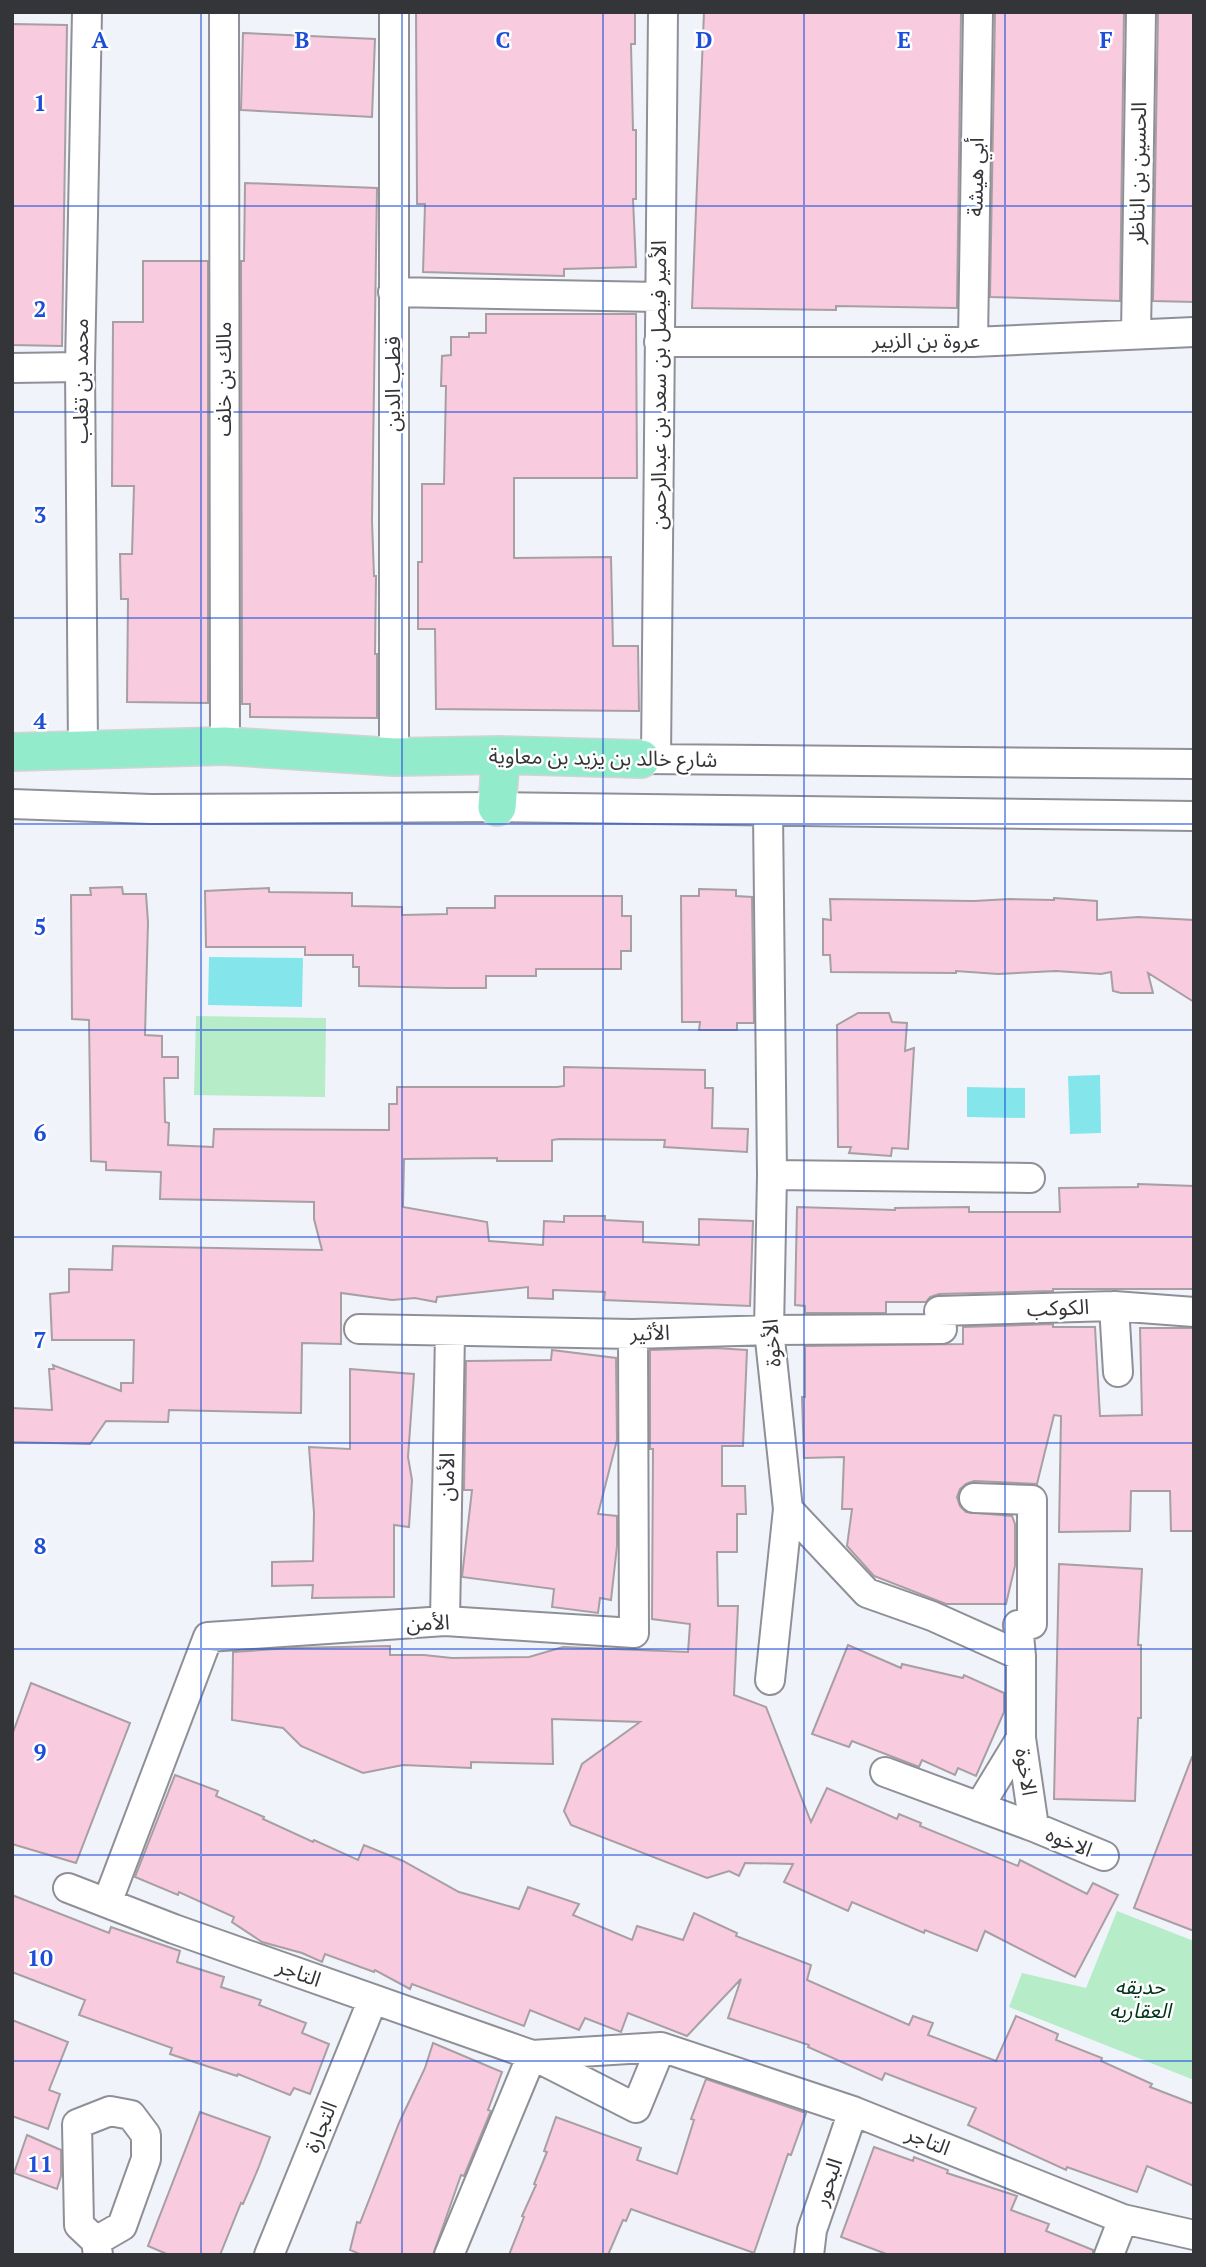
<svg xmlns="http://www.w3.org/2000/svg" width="1206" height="2267" font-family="'PT Serif','Noto Sans Arabic',serif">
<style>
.green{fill:#b6ecc7}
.water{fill:#84e6ea}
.building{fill:#f8cbde;stroke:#a79fa2;stroke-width:2}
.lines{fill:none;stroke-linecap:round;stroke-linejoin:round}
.minor-casing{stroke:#8f9097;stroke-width:32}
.major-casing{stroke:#d2d3d3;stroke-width:40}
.minor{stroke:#fff;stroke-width:28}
.major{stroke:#92eccb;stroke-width:37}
.grid{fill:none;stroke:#1d4ed8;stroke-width:2;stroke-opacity:0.55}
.labels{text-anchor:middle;stroke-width:5;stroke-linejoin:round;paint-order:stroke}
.street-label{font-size:21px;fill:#343538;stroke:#fff}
.park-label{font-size:21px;font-style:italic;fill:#00351a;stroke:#fff}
.grid-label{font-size:23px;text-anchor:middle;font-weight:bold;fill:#1d4ed8;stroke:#fff;stroke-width:5;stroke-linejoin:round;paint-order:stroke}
</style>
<rect width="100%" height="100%" fill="#f1f3fb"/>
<path class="green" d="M196 1016 326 1018 325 1097 194 1095Z
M1117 1911 1194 1941V2080L1009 2007 1022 1973 1086 1988Z"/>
<path class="water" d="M209 957 303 958 302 1007 208 1005Z
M1100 1075 1101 1133 1070 1134 1068 1076Z
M967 1087 1025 1088V1118L967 1117Z"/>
<path class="building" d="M416 12H635V44H631L633 130H636V199H633L636 267 564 269V276L423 272 425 204H417Z
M704 12H961L957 308 836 306V310L692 308Z
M995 12H1124L1120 301 990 297Z
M1158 12H1194V302L1153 301Z
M13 24 67 25 62 346 12 345Z
M243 33 375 39 372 117 241 110Z
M245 183 377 188 372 521 374 576H376L375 654H377V718L250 717V704H242L241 261H244Z
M143 261H208V703L127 702 128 599H121L120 554H132L134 486H112L113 322H143Z
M486 314H636L637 478H514V558L611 557 613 646H638L639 711 436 709 435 629H418V562H422V484H444L446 386H441L442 356 451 355V337H469V333H486Z
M122 887 123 894H146L148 922 145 1035 162 1036V1057H178V1078H164L165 1122 169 1123 168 1145 213 1147 214 1129 389 1130V1104H397V1087H557L564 1086V1067L705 1070V1088H713L712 1128 748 1129 747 1152 664 1147 665 1140 559 1139 552 1140V1161H497V1158L404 1159 403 1207 487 1222 489 1241 543 1245 544 1221 564 1222V1216H605V1220L643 1222V1242L699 1245V1219L753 1221 750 1306 604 1300 605 1292 553 1290V1299L528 1298V1287L437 1297 436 1302 415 1298 392 1300 341 1293V1344L302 1343 301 1413 169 1410 168 1422 106 1421 90 1444 12 1442V1408L52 1410 49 1369H54L53 1365 121 1391V1383H133L134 1340H52L50 1294 69 1292V1269L112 1270 113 1246 322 1250 314 1219V1202L160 1199 161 1172 106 1170V1162L91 1161 89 1020 72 1019 71 895H91L90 888Z
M269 888V892L352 893V906L402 907V915L447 914V908H495V896H622V916H631V951H621V969H536V976H486V988H448L359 986V967H353V955H305V947H206L205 891Z
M699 889 736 890V896L752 897 754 1023H737V1030H699L700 1022H682L681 896H699Z
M1054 898 1097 901V920L1138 917 1194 920V1002L1148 973 1153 993H1121L1113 991 1111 972 1101 974 1056 971 998 974 956 971V973L831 972 830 955H823V919L831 920 830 899 974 901 1010 899 1054 900Z
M858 1013H889L892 1022 907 1023 905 1051 914 1048 908 1149 892 1148 891 1156 849 1153 851 1147H838L837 1025Z
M1138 1184 1194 1186V1289H1053V1291L939 1294 930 1297 926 1302H886V1313H805V1306L795 1305 797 1207 895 1210V1208L969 1207V1212H1060L1059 1188 1138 1187Z
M1053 1324V1327H1095L1100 1416 1142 1415 1140 1328H1194V1531H1171L1170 1491H1131L1130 1531 1059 1532 1061 1416 1054 1415 1037 1484 974 1481 966 1484 960 1489 957 1497 960 1506 966 1512 1012 1516 1015 1524V1566L1006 1604H946L874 1576 847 1546 852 1509H842L844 1457 804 1458 802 1397H805V1346L963 1344V1327Z
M715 1348 747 1350 743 1446H722V1486H745L746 1514H737V1552H717L718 1606H738L734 1695 766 1707 811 1822 827 1788 897 1819 899 1814 921 1823 920 1826 1018 1866 1020 1860 1087 1894 1093 1883 1118 1895 1075 1977 985 1931 977 1951 925 1930 924 1933 852 1902 848 1911 784 1882 793 1864 745 1863 739 1876 729 1871 707 1878 571 1825 564 1811 582 1764 640 1722 552 1719 553 1764 471 1762V1768L403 1765 363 1773 301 1746 283 1728 232 1720 233 1652 290 1648 390 1646V1655H424L452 1658 529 1657 563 1647 688 1652 690 1624 652 1619 653 1449H650V1350Z
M552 1350 616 1358 617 1440 598 1514 617 1516V1546L611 1600 600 1598 598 1613 552 1607 554 1589 462 1577 472 1490H464L466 1361 551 1360Z
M350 1369 414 1374 408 1457 412 1480 409 1527 394 1525V1597L312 1598 313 1585 272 1586V1562L313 1561 314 1513 309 1447 350 1449Z
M1059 1564 1142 1569 1138 1645H1141V1718H1138L1135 1801 1054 1799Z
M848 1645 901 1668 902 1664 963 1678 964 1675 1004 1693V1712L976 1776 958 1768 955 1775 922 1760 919 1767 852 1741 849 1747 812 1734Z
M31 1683 130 1723 76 1863 12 1844V1735Z
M1192 1757H1194V1931L1134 1908Z
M175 1775 218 1791 216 1796 264 1817 263 1819 313 1842 314 1840 358 1860 364 1845 403 1861 459 1892 519 1909 528 1887 579 1904 573 1915 632 1940 637 1926 683 1940 694 1913 737 1933 736 1936 811 1965 807 1980 909 2025 913 2016 933 2023 928 2035 996 2061 1016 2016 1058 2034 1056 2040 1102 2058 1101 2061 1152 2084 1150 2087 1194 2104V2186L1147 2166 1137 2192 1067 2167 1066 2170 968 2125 976 2108 885 2073 882 2080 808 2047 809 2045 728 2018 741 1979 687 2036 628 2013 621 2032 585 2018 579 2030 530 2010 524 2026 412 1984 410 1989 375 1970 374 1972 325 1954 322 1962 302 1953 262 1942 232 1922 234 1917 179 1892 178 1895 135 1877Z
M12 1895 109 1933 111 1927 180 1951 177 1962 224 1977 221 1987 261 2000 259 2005 306 2023 302 2033 329 2044 310 2094 294 2088 290 2095 238 2074 237 2076 170 2054 172 2048 79 2015 85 2000 12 1972Z
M12 2020 68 2042 49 2090 60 2094 48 2129 12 2116Z
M433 2043 502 2072 488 2110 491 2111 464 2176 461 2175 433 2255H362L350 2250 357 2222 360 2223 399 2123 425 2068Z
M706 2079 806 2113 791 2155 788 2154 754 2253 631 2209 626 2221 623 2220 608 2255H509L524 2217 522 2216 536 2185 534 2184 547 2152 544 2151 556 2117 641 2148 637 2160 677 2174 694 2120 691 2119Z
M200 2112 270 2137 258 2169 243 2204 241 2203 220 2255H169L148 2246Z
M27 2135 61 2150V2176L57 2189 14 2173Z
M874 2147 913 2161 914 2157 948 2170 947 2173 1017 2196 1011 2210 1049 2224 1046 2231 1093 2250V2255H889L841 2237Z"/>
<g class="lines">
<defs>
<path id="minor" d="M224 12 225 746
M394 12V757
M393 292 659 297
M1136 334 1141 12
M659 342H973L1194 332
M973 342 978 12
M12 368 80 367
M83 750 80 367 87 12
M641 759 1194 764
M656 759 663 12
M12 804 151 809 497 807 1194 816
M768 812 772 1175 769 1330 788 1509 867 1593 932 1616 1021 1656V1738L1034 1827
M772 1175 1030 1178
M1114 1306 1118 1372
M359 1329 633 1334 769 1330 942 1329 939 1311 1114 1306 1194 1312
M974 1498 1032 1500V1624L1018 1625 1021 1656
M445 1621 450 1332
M770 1680 788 1509
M885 1772 1034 1827 1104 1856
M979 1807 1021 1738
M68 1888 174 1929 532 2055 661 2047 853 2111 1123 2219 1194 2235
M107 1903 208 1637 445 1621 634 1633 633 1334
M96 2241 122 2226 146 2159V2135L131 2115 110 2111 77 2124 79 2225 96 2241 98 2255
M269 2255 373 1999
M449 2255 532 2055 636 2108 661 2047
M809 2255 812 2230 853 2111
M1109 2255 1123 2219"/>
<path id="major" d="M12 752 225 746 394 757 501 755 641 759
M497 807 501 755"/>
</defs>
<use href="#minor" class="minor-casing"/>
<use href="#major" class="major-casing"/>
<use href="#minor" class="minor"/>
<use href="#major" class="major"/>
</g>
<path class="grid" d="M201 12V2255M402 12V2255M603 12V2255M804 12V2255M1005 12V2255M12 206H1194M12 412H1194M12 618H1194M12 824H1194M12 1030H1194M12 1237H1194M12 1443H1194M12 1649H1194M12 1855H1194M12 2061H1194"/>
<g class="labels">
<g class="street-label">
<text transform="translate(1138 173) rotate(-89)" y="7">الحسين بن الناظر</text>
<text transform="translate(976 177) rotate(-89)" y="7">أبي هيشة</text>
<text x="926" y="348">عروة بن الزبير</text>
<text transform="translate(224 379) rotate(-90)" y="7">مالك بن خلف</text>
<text transform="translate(81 381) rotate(-90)" y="7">محمد بن تغلب</text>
<text transform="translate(393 384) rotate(-90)" y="7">قطب الدين</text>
<text transform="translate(659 385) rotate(-90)" y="7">الأمير فيصل بن سعد بن عبدالرحمن</text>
<text transform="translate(603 758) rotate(1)" y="7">شارع خالد بن يزيد بن معاوية</text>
<text transform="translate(1058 1308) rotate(-2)" y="7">الكوكب</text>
<text transform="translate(650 1333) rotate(-1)" y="7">الأثير</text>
<text transform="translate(772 1343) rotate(-94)" y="7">الأخوة</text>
<text transform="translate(447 1477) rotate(-89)" y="7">الأمان</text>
<text transform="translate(428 1623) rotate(-2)" y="7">الأمن</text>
<text transform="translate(1026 1772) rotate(81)" y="7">الاخوة</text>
<text transform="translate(1069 1842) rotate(22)" y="7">الاخوه</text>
<text transform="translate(299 1973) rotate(20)" y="7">التاجر</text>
<text transform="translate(321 2127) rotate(-68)" y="7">التجارة</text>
<text transform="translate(928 2141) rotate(22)" y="7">التاجر</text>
<text transform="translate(828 2182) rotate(-71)" y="7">البحور</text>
</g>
<g class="park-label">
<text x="1140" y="1994">حديقه<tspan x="1140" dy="24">العقاريه</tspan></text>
</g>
</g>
<g class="grid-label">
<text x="100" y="48">A</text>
<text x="302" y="48">B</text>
<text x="503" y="48">C</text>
<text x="704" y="48">D</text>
<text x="904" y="48">E</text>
<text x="1106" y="48">F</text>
<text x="40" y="111">1</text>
<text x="40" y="317">2</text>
<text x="40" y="523">3</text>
<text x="40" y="729">4</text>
<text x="40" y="935">5</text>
<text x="40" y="1141">6</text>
<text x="40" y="1348">7</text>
<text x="40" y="1554">8</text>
<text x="40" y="1760">9</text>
<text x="40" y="1966">10</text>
<text x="40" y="2172">11</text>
</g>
<rect width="1206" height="2267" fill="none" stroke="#343538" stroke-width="28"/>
</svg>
